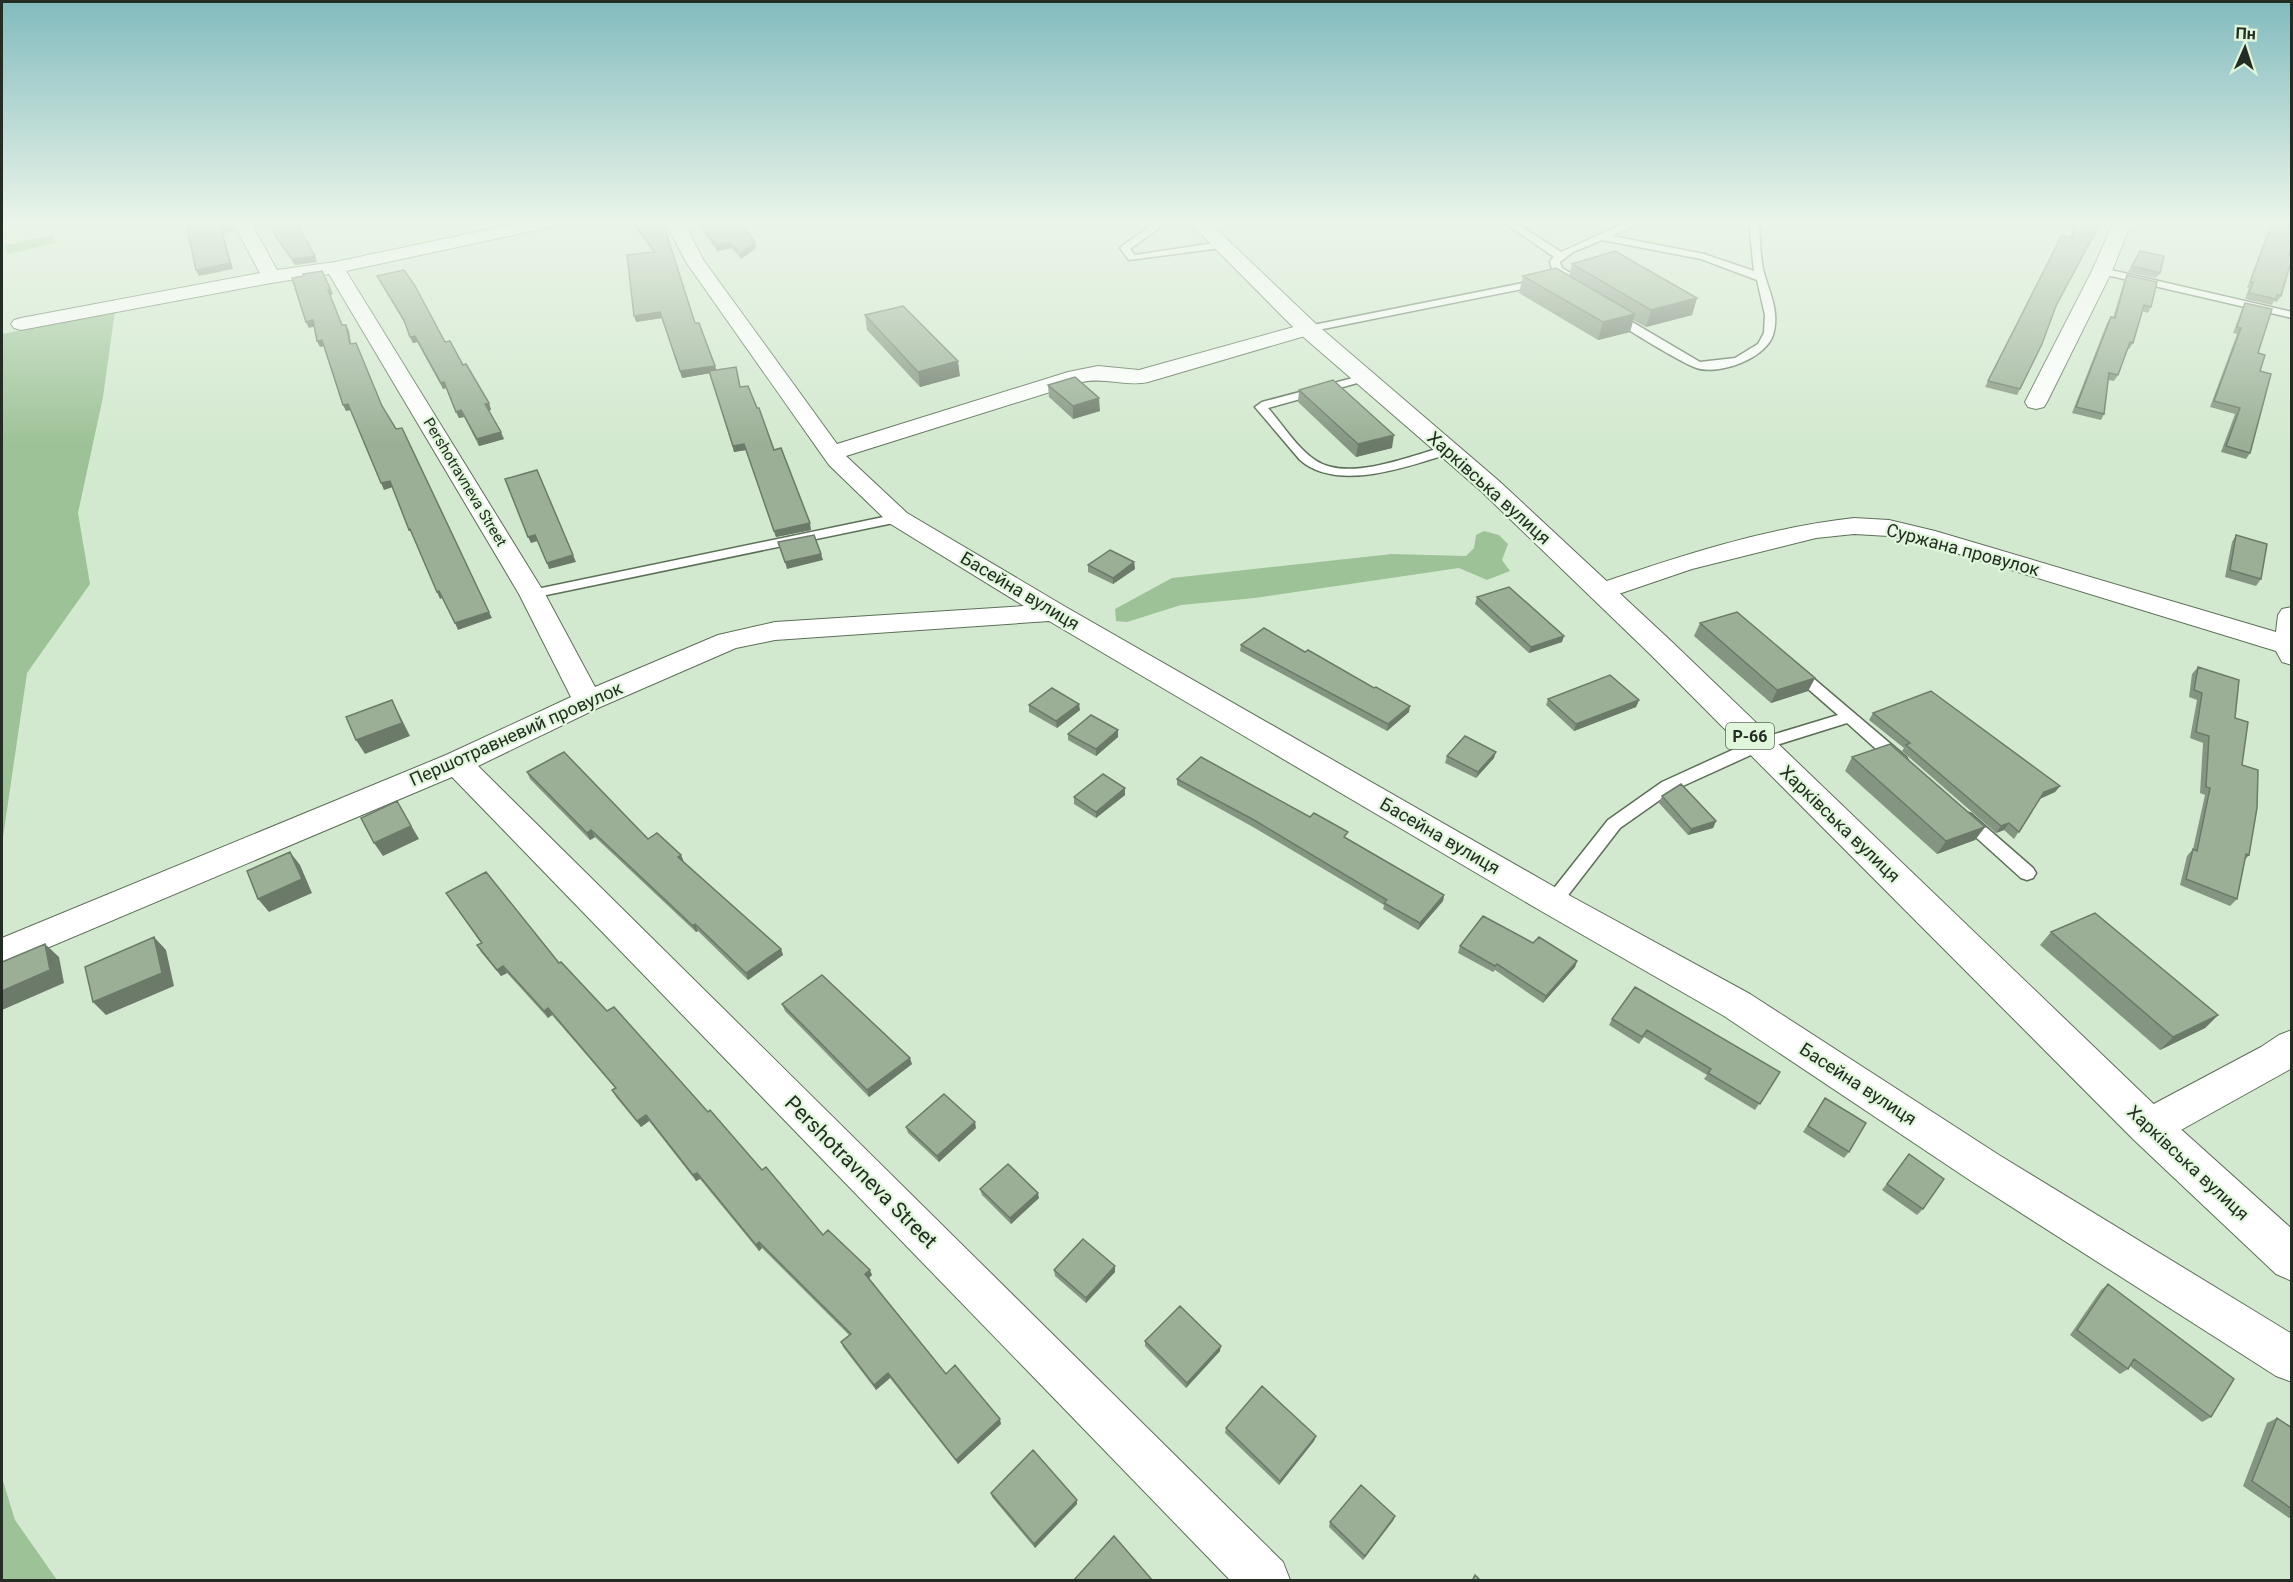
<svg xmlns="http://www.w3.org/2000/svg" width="2293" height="1582" font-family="Roboto,sans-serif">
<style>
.green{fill:#9dc297}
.water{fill:#89c57f}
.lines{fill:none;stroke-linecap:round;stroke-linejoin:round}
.lane-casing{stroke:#5c7058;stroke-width:3}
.street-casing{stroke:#5c7058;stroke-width:2}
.primary-casing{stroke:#5c7058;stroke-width:2}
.lane{fill:#fff;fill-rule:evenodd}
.street{fill:#fff;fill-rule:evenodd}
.primary{fill:#fff;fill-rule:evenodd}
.wall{fill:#849681}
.shaded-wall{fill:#6c7a69}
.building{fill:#9aaf96;stroke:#6c7a69;stroke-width:1.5}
.labels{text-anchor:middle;stroke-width:4.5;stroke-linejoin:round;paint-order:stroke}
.far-street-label{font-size:15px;fill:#242d23;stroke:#e0f7dc}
.shield{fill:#e0f7dc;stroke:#5c6a5a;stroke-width:1.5}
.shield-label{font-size:16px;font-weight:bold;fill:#242d23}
.street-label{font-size:18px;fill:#242d23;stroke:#e0f7dc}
.near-street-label{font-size:21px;fill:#242d23;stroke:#e0f7dc}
</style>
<rect width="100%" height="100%" fill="#d3e9cf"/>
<path class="green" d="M115 311 103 397 78 513 90 584 27 673 2 844V334Z
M1484 531 1499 535 1508 544 1502 560 1510 571 1487 580 1459 568 1255 598 1181 605 1127 622 1116 621 1115 609 1172 578 1392 554 1466 556 1474 548 1476 535Z
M2 1478 15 1520 57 1580H2Z"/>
<path class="water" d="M52 235 56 243 7 254 4 245Z"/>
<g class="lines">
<defs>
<path id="lane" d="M1155 223H1166L1130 249 1135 255 1221 242 1226 245 1221 248 1129 260 1120 248 1122 246Z
M1505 223H1516L1561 252 1625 223H1638L1612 236 1704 254 1754 271 1749 223H1759C1760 238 1760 254 1763 269 1768 290 1779 308 1774 331 1770 358 1717 377 1694 367 1679 361 1618 325 1608 315L1617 313 1700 362 1735 358 1758 344 1764 333 1765 315 1757 280 1701 259 1602 240 1573 252 1560 262 1562 268 1572 274 1567 277 1552 270 1550 261 1554 257Z
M2102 268 2292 312V318L2098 273V269Z
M1543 279 1547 280V284L1308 332 1303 329 1308 326Z
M1364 375 1368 376V380L1268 408C1283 425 1296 447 1315 460 1348 483 1412 455 1447 446L1453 450 1451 453C1410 466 1337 493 1300 460L1255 407 1262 402Z
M898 514 903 515 905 518 903 521 532 598 525 594 532 590Z
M1795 665 1800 667 1906 757 1908 761 1906 765H1894L1847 723 1764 749 1674 790 1620 828 1559 907 1553 909 1547 907 1544 902 1547 897 1608 820 1662 782 1752 741 1838 715 1790 673 1788 670 1790 667Z
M1965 812 1971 814 2033 868 2036 873 2033 878 2027 880 2021 878 1959 822 1957 818 1959 814Z"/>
<path id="street" d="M233 223H251L277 270 335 262 520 223H555L552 227 546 228 346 271 545 594 595 687 718 635 775 622 1024 606 889 523 829 465 686 262 666 223H684L704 261 837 444 1068 372 1098 366 1139 370 1301 325H1315L1318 329 1315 333 1148 382C1127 387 1106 377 1082 382L846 456 907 513 1064 606 1565 893 1750 994 1999 1155 2292 1334V1382L2276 1376 1971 1181 1724 1016 1541 911 1049 621 775 640 736 648 598 708 478 766 1283 1562 1290 1580H1230L452 777 2 967V938L446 755 571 697 519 594 329 274 271 283 21 330 14 328 11 324 14 320 21 318 260 273Z
M2113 223H2131L2112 271 2047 402 2044 407 2036 409 2028 407 2025 402 2092 271Z
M1854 518 1889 520 1935 531 2276 632 2278 615 2282 609 2292 607V665L2282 662 2276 651 1920 542 1889 536 1854 534 1816 538 1692 569 1601 600 1592 598 1588 592 1592 586C1676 557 1764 528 1854 518Z
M2292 1030V1068L2287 1071 2163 1140 2149 1145 2135 1140 2129 1127 2135 1114 2261 1047 2279 1035Z"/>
<path id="primary" d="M1190 223H1210L1316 324 1499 481 1671 641 2164 1114 2292 1229V1281L2276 1274 2134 1140 1651 655 1481 491 1300 334Z"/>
</defs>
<use href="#lane" class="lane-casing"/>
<use href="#street" class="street-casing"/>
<use href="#primary" class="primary-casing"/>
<use href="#lane" class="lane"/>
<use href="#street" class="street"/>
<use href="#primary" class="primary"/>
</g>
<path class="wall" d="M253 223H297L317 262 295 265 276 238 270 224 255 226Z
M632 223H663L695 323 716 370 740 387 757 408 774 450 811 530 776 537 746 450 734 452 710 373 682 378 662 318 636 322 653 252Z
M697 223H741L756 248 741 259 732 248 717 251Z
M2072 223H2100L2056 306 2042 344 2017 395 1985 387 2062 235 2071 237Z
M2272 223H2283L2289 255 2281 296 2277 302 2274 301 2272 305 2245 299 2249 288H2247L2270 227Z
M2140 251 2160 273 2156 278 2128 272Z
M1572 264 1697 298 1692 315 1646 327 1633 320 1630 332 1598 340 1519 293 1523 276H1569Z
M2127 275 2151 307 2148 313 2142 311 2133 343 2129 349H2128L2118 375 2114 381 2108 380 2104 414 2101 420 2072 413 2107 323 2111 317 2113 318 2124 281Z
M377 276 445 342 463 365 489 403 491 410H488L504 439 479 446 464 417 459 418 446 388 443 389 417 342 413 343 405 324 380 282Z
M2245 303 2258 353 2260 371 2250 453 2246 459 2221 452 2235 414 2210 407 2237 334 2233 333 2242 309Z
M865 315 960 376 920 387 867 330Z
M1048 385 1100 411 1073 419 1049 397Z
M1299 390 1392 448 1356 457 1298 402Z
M2236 535 2261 579 2256 586 2225 577 2232 542Z
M1134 562 1135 569 1113 584 1088 572V565Z
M1477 597 1562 642 1529 653 1475 604Z
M1700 623 1815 678 1808 691 1771 703 1694 636Z
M1241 645 1305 652 1374 688 1409 712 1387 731 1240 651Z
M2198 667 2235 718 2242 765 2249 855 2245 860 2237 899 2230 906 2180 885 2187 856 2193 849 2205 795 2200 793 2203 743 2190 738 2197 700 2189 697 2192 674Z
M1548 699 1639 700 1636 707 1574 731 1546 705Z
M1029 705 1080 710 1057 728 1029 712Z
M1873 713 2060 786 2055 792 2040 799 2014 839 2004 830 1996 833 1902 751 1904 748 1869 720Z
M1068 734 1118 737 1096 756 1068 740Z
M1447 756 1494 758 1476 778 1445 763Z
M1852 757 1985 827 1975 840 1937 854 1845 771Z
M527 772 648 839 681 855 683 862 781 949 783 955 748 980 698 931 696 932 595 837 590 840 530 779Z
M1177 779 1347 838 1444 895 1443 901 1418 930 1383 909 1384 905 1253 827 1177 785Z
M1125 788V795L1096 818 1074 804V797Z
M1662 796 1716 821 1713 828 1688 835 1659 803Z
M446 893 559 963 708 1112 762 1170 823 1235 872 1275 869 1278 946 1374 1001 1424 958 1464 890 1378 876 1390 843 1347 841 1342 849 1335 762 1248 759 1251 700 1179 696 1181 649 1121 641 1127 616 1097 612 1090 615 1088 552 1015 548 1018 507 973 501 976 481 952 477 945 481 943Z
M2051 932 2218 1015 2205 1028 2160 1050 2040 945Z
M1533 943 1577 961 1575 967 1543 1003 1495 970 1493 972 1458 953 1460 946Z
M782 1004 912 1064 869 1097 785 1011Z
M1612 1019 1780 1072 1755 1110 1704 1079 1707 1075 1644 1037 1639 1044 1609 1025Z
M1825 1098 1849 1152 1844 1158 1803 1132Z
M906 1127 976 1128 939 1162 908 1133Z
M1909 1154 1923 1209 1917 1215 1882 1190Z
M980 1189 1039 1198 1011 1224 982 1195Z
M1054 1270 1115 1272 1086 1303 1055 1276Z
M2108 1284 2211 1417 2202 1422 2130 1366 2128 1369 2120 1374 2070 1335 2101 1290Z
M1145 1341 1220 1351 1186 1388 1145 1346Z
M2277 1418 2292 1428V1517L2289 1518 2243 1486 2267 1423Z
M1226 1428 1316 1436 1314 1441 1279 1485 1225 1433Z
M991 1493 1077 1500V1504L1035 1548 992 1497Z
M1395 1516 1363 1560 1329 1527 1330 1522Z"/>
<path class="shaded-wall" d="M254 223H270V224L255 226Z
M232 225 235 231 223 233 233 269 199 276 196 270 220 227Z
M730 242 732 248 717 251 716 245Z
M755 242 756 248 741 259 740 254Z
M315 256 317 262 295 265 292 259Z
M330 288 333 294 330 296 328 290Z
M1697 298 1692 315 1646 327 1651 310Z
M660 312 662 318 636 322 634 316Z
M1635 314 1630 332 1598 340 1603 322Z
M313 320 316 326 309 328 306 322Z
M346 325 349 331 352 350 350 344Z
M415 336 417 342 413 343 410 337Z
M322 340 325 346 320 347 317 341Z
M958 361 960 376 920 387 918 372Z
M715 366 717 372 682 378 680 371Z
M444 382 446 388 443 389 441 383Z
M1099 398 1100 411 1073 419V406Z
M489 403 491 410 488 411 485 404Z
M348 404 351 410 346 411 343 405Z
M461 410 464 417 459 418 456 412Z
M501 432 504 439 479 446 477 439Z
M1394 435 1392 448 1356 457 1358 444Z
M744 444 746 450 734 452 733 446Z
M390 481 393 487 384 490 381 483Z
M810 523 811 530 776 537 774 531Z
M535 535 538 541 531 543 528 537Z
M821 554 823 560 787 569 785 562Z
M573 555 576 562 549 569 547 563Z
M1134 562 1135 569 1113 584V578Z
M439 591 442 598 440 599 437 592Z
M489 612 492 618 458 630 455 623Z
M1564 636 1562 642 1529 653 1531 647Z
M1815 678 1808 691 1771 703 1777 690Z
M392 700 410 736 365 754 356 740Z
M1639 700 1636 707 1574 731 1576 724Z
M1079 704 1080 710 1057 728 1056 721Z
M1410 706 1409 712 1387 731 1388 724Z
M1118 730V737L1096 756V749Z
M1496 752 1494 758 1476 778 1478 772Z
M2060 786 2055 792 2039 799 2044 792Z
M1125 788V795L1096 818V812Z
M397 801 419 839 383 856 374 843Z
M1716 821 1713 828 1688 835 1691 829Z
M2009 823 2004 830 1996 833 2001 826Z
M1985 827 1975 840 1937 854 1946 841Z
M591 830 595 837 590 840 587 833Z
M290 852 300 865 312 893 269 912 258 899Z
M681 855 684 862 681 864 678 857Z
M1444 895 1443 901 1418 930 1420 923Z
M695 924 698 931 696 932 693 926Z
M154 937 166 950 174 986 106 1015 93 1002Z
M45 944 59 957 64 983 2 1010V991Z
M781 949 783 955 748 980 746 973Z
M1577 961 1575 967 1543 1003 1546 996Z
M503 966 507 973 501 976 497 970Z
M548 1008 552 1015 548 1018 544 1011Z
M2218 1015 2205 1028 2160 1050 2173 1037Z
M910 1058 912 1064 869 1097 867 1090Z
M646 1115 649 1121 641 1127 637 1121Z
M975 1122 976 1128 939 1162 937 1156Z
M697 1173 700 1179 696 1181 693 1175Z
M1038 1193 1039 1198 1011 1224 1010 1218Z
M759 1242 762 1248 759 1251 756 1245Z
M1115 1266V1272L1086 1303V1298Z
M870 1270 872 1275 868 1279 865 1274Z
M1221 1346 1220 1351 1186 1388 1187 1383Z
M888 1373 890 1378 876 1390 874 1385Z
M1000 1419 1001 1424 958 1464 956 1460Z
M1316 1436 1314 1441 1279 1485 1280 1481Z
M1077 1500V1504L1035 1548 1034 1544Z
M1395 1516 1393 1521 1363 1560 1365 1556Z"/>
<path class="building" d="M186 223H231L232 225 220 227 230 263 196 270Z
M269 223H297L315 256 292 259 273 232Z
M634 223H663L695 323H699L715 366 680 371 660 312 634 316 627 255 655 252Z
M700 223H741L755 242 740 254 730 242 716 245Z
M2075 223H2100L2056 306 2042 344 2020 389 1988 381 2062 235 2073 238Z
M2272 223H2283L2292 225V248L2289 255 2292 256V258L2281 296 2277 295 2276 299 2249 293 2253 282H2250Z
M1615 251 1697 298 1651 310 1572 264Z
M2140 251 2164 256 2160 273 2132 266Z
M1556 268 1635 314 1603 322 1523 276Z
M404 270 415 286 445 342 450 341 463 365 466 364 489 403 485 404 501 432 477 439 461 410 456 412 444 382 441 383 415 336 410 337 404 320 377 276Z
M322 271 330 288 328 290 342 325H346L350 344 356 343 382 406 396 429 402 428 489 612 455 623 439 591 437 592 410 529 409 530 390 481 381 483 348 404 343 405 322 340 317 341 313 320 306 322 292 278 304 276 303 274Z
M2127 275 2157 282 2151 307 2144 305 2133 343 2130 342 2118 375 2109 373 2104 414 2076 407 2111 317 2115 318Z
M2245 303 2272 309 2258 353 2265 355 2260 371 2271 374 2250 453 2226 446 2240 408 2214 401 2241 328 2237 327Z
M903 306 958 361 918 372 865 315Z
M736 367 740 387 748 386 757 408H759L774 450 781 448 810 523 774 531 744 444 733 446 709 371Z
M1075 377 1099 398 1073 406 1048 385Z
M1333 380 1394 435 1358 444 1299 390Z
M537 470 573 555 547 563 535 535 528 537 505 479Z
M814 535 821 554 785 562 778 542Z
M2236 535 2267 544 2261 579 2230 570Z
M1110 550 1134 562 1113 578 1088 565Z
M1509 587 1564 636 1531 647 1477 597Z
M1737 612 1815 678 1777 690 1700 623Z
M1264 628 1305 652 1308 650 1374 688 1376 687 1410 706 1388 724 1241 645Z
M2198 667 2239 680 2235 718 2248 722 2242 765 2258 770 2257 808 2249 855 2246 854 2237 899 2186 879 2193 849 2197 851 2210 788 2206 787 2209 736 2196 732 2202 693 2194 690Z
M1610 675 1639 700 1576 724 1548 699Z
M1052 688 1079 704 1056 721 1029 705Z
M1931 691 2060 786 2044 792 2019 832 2009 823 2001 826 1906 745 1910 743 1873 713Z
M392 700 402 723 356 740 346 717Z
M1091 715 1118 730 1096 749 1068 734Z
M1465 736 1496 752 1478 772 1447 756Z
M1890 744 1985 827 1946 841 1852 757Z
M564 752 648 839 657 833 681 855 678 857 781 949 746 973 695 924 693 926 591 830 587 833 527 772Z
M1201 757 1310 817 1314 813 1348 832 1344 837 1444 895 1420 923 1384 903 1387 900 1254 820 1177 779Z
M1103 774 1125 788 1096 812 1074 797Z
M1681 784 1716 821 1691 829 1662 796Z
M397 801 411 826 374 843 361 818Z
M290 852 302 879 258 899 247 871Z
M486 872 559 963 561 962 607 1011 614 1007 708 1112 710 1110 762 1170 766 1167 823 1235 828 1230 870 1270 865 1274 946 1374 955 1365 1000 1419 956 1460 888 1373 874 1385 841 1342 851 1334 759 1242 756 1245 697 1173 693 1175 646 1115 637 1121 612 1090 616 1088 548 1008 544 1011 503 966 497 970 477 945 482 943 446 893Z
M2095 913 2218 1015 2173 1037 2051 932Z
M1483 916 1533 943 1539 937 1577 961 1546 996 1497 964 1495 966 1460 946Z
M154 937 162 973 93 1002 85 967Z
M45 944 50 970 2 991V962Z
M822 975 910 1058 867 1090 782 1004Z
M1635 987 1780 1072 1760 1104 1708 1073 1711 1069 1647 1030 1642 1037 1612 1019Z
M944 1094 975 1122 937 1156 906 1127Z
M1825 1098 1866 1123 1849 1152 1808 1126Z
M1909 1154 1944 1179 1923 1209 1887 1184Z
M1008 1164 1038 1193 1010 1218 980 1189Z
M1083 1239 1115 1266 1086 1298 1054 1270Z
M2108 1284 2234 1379 2211 1417 2134 1359 2128 1369 2077 1330Z
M1180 1306 1221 1346 1187 1383 1145 1341Z
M1262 1386 1316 1436 1280 1481 1226 1428Z
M2277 1418 2292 1428V1509L2252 1481Z
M1033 1450 1077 1500 1034 1544 991 1493Z
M1361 1485 1395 1516 1365 1556 1330 1522Z
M1114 1536 1153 1581H1073Z
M1475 1575 1481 1581H1472Z"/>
<linearGradient id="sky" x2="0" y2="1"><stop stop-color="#82bbbe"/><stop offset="0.5" stop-color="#ebf5e9"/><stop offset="1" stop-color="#ebf5e9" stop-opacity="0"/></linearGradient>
<rect width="2293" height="445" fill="url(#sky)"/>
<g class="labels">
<g class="far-street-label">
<text transform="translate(465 482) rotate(59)" y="5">Pershotravneva Street</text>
</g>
<rect class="shield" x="1726" y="723" width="48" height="26" rx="4.5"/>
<g class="shield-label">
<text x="1750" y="742">Р-66</text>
</g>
<g class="street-label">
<text transform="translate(1489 488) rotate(42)" y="6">Харківська вулиця</text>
<text transform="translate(1963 550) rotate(15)" y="6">Суржана провулок</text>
<text transform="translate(1020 591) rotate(31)" y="6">Басейна вулиця</text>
<text transform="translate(516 734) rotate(-24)" y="6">Першотравневий провулок</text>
<text transform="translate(1840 824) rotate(44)" y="6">Харківська вулиця</text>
<text transform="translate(1440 836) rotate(30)" y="6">Басейна вулиця</text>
<text transform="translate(1858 1084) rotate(33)" y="6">Басейна вулиця</text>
<text transform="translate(2188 1163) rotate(43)" y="6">Харківська вулиця</text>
</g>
<g class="near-street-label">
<text transform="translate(861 1172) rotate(45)" y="7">Pershotravneva Street</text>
</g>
</g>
<rect width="2293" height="1582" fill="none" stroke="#242d23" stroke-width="6"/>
<g transform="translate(2245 48) rotate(3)" stroke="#e0f7dc" stroke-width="4.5" paint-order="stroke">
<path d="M0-4.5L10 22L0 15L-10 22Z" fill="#242d23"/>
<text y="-9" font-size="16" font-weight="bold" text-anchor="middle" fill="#242d23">Пн</text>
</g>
</svg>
